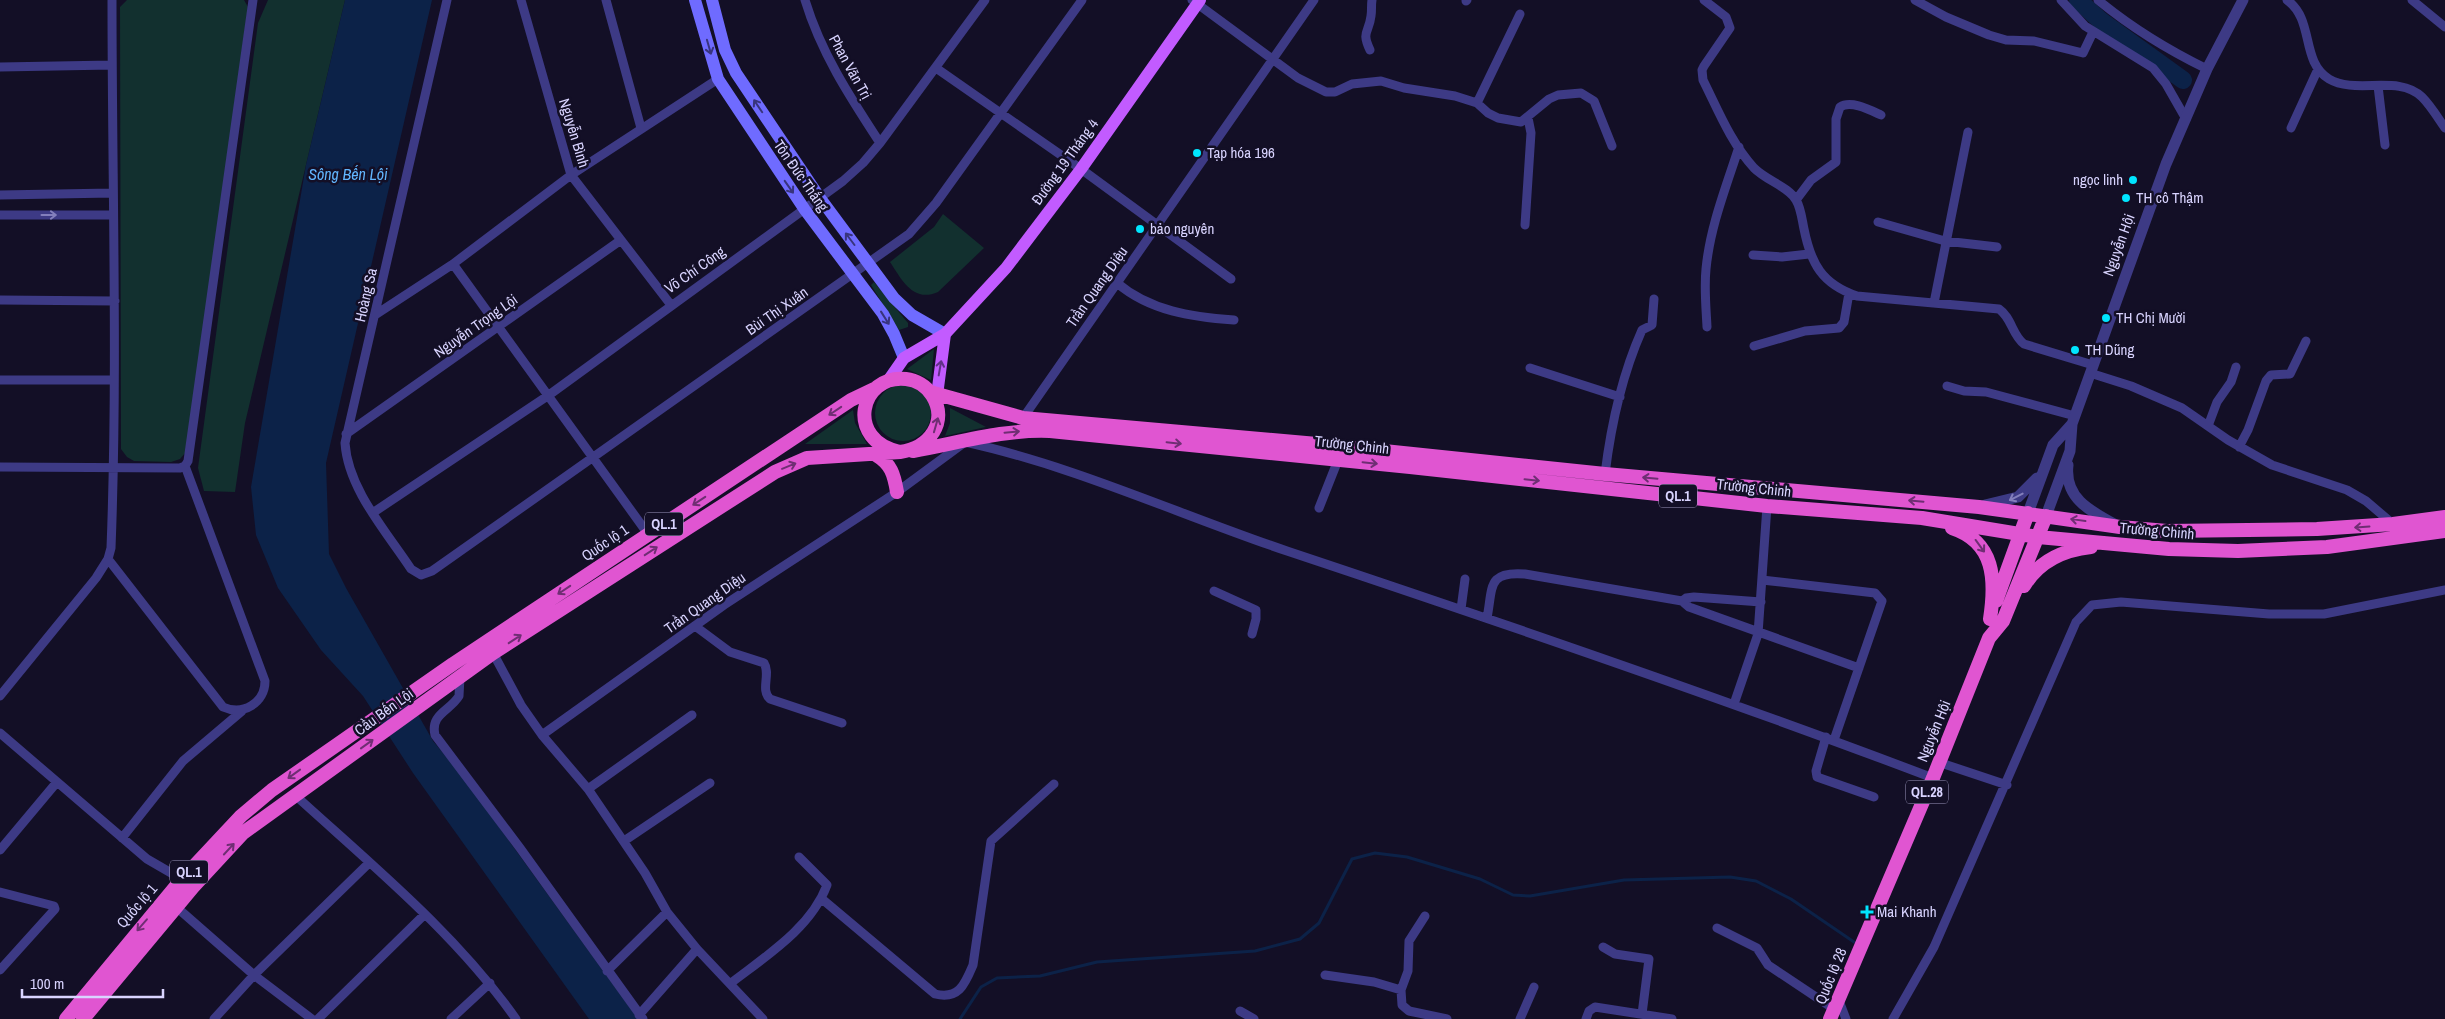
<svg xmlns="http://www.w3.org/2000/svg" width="2445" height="1019" font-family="'Archivo Narrow',sans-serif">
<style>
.green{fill:#12302f}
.water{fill:#0c2248}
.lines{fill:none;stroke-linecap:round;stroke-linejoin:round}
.stream{stroke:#0c2248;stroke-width:3}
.river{stroke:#0c2248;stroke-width:18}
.minor{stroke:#3d3a85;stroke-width:9}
.tertiary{stroke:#3d3a85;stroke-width:11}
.secondary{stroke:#6f6bff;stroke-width:12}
.primary{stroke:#c25bff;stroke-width:12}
.trunk{stroke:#e055d1;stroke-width:14}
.oneway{stroke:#38347d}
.oneway2{stroke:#837fbc}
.oneway3{stroke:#623188}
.oneway4{stroke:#6f2e73}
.poi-dot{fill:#00e5ff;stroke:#130f26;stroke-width:2}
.labels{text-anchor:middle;stroke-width:5;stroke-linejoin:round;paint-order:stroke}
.shield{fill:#130f26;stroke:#9e99be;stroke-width:1}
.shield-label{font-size:14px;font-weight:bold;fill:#d9d4ff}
.street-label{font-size:15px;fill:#d9d4ff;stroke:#130f26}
.poi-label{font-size:15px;fill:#d9d4ff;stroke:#130f26;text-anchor:start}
.water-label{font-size:16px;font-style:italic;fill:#62b6ff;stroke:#130f26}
</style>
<rect width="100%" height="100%" fill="#130f26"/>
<path class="green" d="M127 0H244L248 7 186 452 180 459 171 462 134 461 127 457 121 449 120 7Z
M268 0H345L245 423 235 492 204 491 198 468 258 23Z
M943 214 984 248 938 292C913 303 902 280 890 262L934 227Z
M874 282 908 323V327L899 330 871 285Z
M934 349 931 380 907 369Z
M875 413a28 28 0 1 1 56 0a28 28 0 1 1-56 0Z
M950 408 986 427 945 436 950 423Z
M853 410 855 423 867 444H805Z"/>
<path class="water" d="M345 0H432L326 463 329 554 346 588 433 741 459 772 638 1019H589L413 773 363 696 321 650 278 588 256 535 251 487 306 165Z"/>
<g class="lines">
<path class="stream" d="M960 1019 981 987 997 978 1040 976 1097 962 1255 951 1300 939 1319 923 1352 859 1375 853 1407 857 1480 879 1513 895 1530 896 1624 880 1730 877 1756 881 1791 899 1854 942"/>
<path class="river" d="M2078 0 2100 20 2183 80"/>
<path class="minor" d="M447 0 345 443C348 489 386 531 411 569L421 575 432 571 909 234 936 203 1082 0
M521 0 571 175 671 305
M606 0 641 128
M805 0C821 53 850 97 880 143
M1192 0 1298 78 1326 92H1335L1352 84 1381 81 1404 88 1455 96 1477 103 1488 113 1498 118 1521 122 1549 99 1558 95 1581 93 1594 101 1612 146
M1704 0 1726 17 1730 28 1704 66 1702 70 1703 80C1718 110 1731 143 1754 168 1767 181 1789 187 1796 200 1801 208 1802 220 1804 229 1811 264 1822 284 1857 296L1999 309C2012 318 2012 335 2024 344L2093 365
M1915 0 1946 17 1989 35 2006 40 2034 41 2083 53 2093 32
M2061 0 2085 26 2153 68 2166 84 2186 119
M2098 0C2132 28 2168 50 2207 69
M2287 0C2315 20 2300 61 2329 79 2356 95 2398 74 2422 97 2431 106 2438 118 2445 128
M2412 0 2445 27
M1466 1 1467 0
M1370 50C1361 31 1369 33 1371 16 1372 11 1371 5 1372 0
M0 67 112 65
M936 68 1081 169 1231 279
M2378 86 2385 145
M1477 103 1520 14
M2291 128 2318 69
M0 195 112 193
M1796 200 1811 180 1836 162V119L1840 107C1851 100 1870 110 1881 115
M0 215H113
M1878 222 1945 241 1997 247
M1525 225 1531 133 1528 118
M1753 255 1782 257 1809 254
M453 264 648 534
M1117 283C1150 311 1192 317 1234 320
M0 300 115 301
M1934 303 1968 132
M375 315 453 264 571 175 718 79
M1707 327C1706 307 1704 288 1706 269 1710 227 1726 187 1739 147
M1754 346 1805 331 1839 328 1844 322 1849 293
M1530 368 1620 397
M2090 373 2131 386 2182 408 2228 440 2272 465 2347 490 2366 501 2393 524
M0 380H114
M1947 386 1964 391 1986 392 2075 416
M1023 418 1314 0
M2208 426 2217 402 2231 382 2236 367
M346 434 621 240
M2239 447 2248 430 2266 381 2271 375 2290 374 2306 341
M0 467 180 468 185 466 188 461 253 0
M1605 474C1611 425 1622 375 1642 330L1652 325 1654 299
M1319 508 1338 460
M374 512 549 395 843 181 863 163 880 143 985 0
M108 559 223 707C243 716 265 703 265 681L185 466
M1762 580 1875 593 1882 601 1834 740
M1214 591 1256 610V619L1252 634
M1682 601 1686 598 1694 597 1761 602
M1461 609 1465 579
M1487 618C1493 587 1487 571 1525 574L1682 601 1689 607 1859 668
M695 626 730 652 764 663C771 674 760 690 770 699L842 723
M493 653 521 705 542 735 724 605 897 492 965 442C1075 466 1180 515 1287 551 1503 623 1720 697 1933 778
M460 677 459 696C450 711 430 714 435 735L520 848 643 1019
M0 696 96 578 108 559 111 548C118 366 112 183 112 0
M1734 704 1758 634 1767 506
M0 733 147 859 185 881
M542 735 588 789 645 873 667 912 697 949 763 1019
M1826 737 1816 771 1817 777 1874 797
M1938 762 2007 785
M588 789 692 715
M296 796C373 866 456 934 516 1019
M122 838 183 761 242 711
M624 841 710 783
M0 850 57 782
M0 892 54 906 55 909 0 970
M822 899 935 994C959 1000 965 984 973 965L991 841 1054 784
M174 905 254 975 312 1019
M1425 916 1409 941 1408 971 1401 990 1402 1005 1409 1011 1447 1019
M1717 928 1757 948 1768 965 1834 1009
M1603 947 1615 954 1649 959 1642 1014
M607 971 667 912
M1325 975 1374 982 1401 990
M731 983C766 956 811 928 827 885L799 857
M1838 998 1846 1019
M1240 1011 1254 1019
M639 1015 697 949
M214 1019 254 975 369 863
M318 1019 424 915
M451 1019 490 983
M1520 1019 1534 987
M1586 1019 1589 1011 1595 1007 1672 1019
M1893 1019 1934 947 2076 622 2092 605 2121 602 2269 614H2324L2445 590"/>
<path class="tertiary" d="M2068 465C2064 498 2090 511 2116 525
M1985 505 2018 497 2037 478
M2028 513 2053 445 2072 424
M2046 516 2070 451 2072 424 2166 164 2207 69 2243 0"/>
<path class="secondary" d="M695 0 718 79 805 210 883 314 894 334 904 358
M712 0 725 50 736 73 820 198 894 298 912 315 945 334"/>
<path class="primary" d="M888 381 904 358 945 334 1006 268 1081 169 1200 0
M936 403 945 334"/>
<path class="trunk" d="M930 392 1023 418 1317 444 1605 474 1979 507 2120 527 2167 531 2317 529 2393 524 2445 517
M913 451C959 443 1003 429 1050 431L1410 467 1767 506 1922 518 2038 537 2169 549 2238 551 2327 547 2445 531
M876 455C891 464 894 474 897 492
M1952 528C1995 542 1996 580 1990 619
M2024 586C2039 561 2063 550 2091 547
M1996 601 2028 513
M66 1019 182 879 241 816 272 790 453 664 851 400 874 389
M83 1019 193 887 243 833 493 653 775 472 807 458 900 452C929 448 949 422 932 395 926 386 916 380 906 379 859 374 845 441 900 452
M1830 1019 1933 778 1989 638 2003 621 2046 516"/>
</g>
<defs><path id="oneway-shaft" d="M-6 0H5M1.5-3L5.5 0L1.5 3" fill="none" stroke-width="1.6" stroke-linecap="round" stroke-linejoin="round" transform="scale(1.25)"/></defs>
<g class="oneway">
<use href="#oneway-shaft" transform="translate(709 47) rotate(74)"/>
<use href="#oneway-shaft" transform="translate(758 106) rotate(-124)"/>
<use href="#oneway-shaft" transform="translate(789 187) rotate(55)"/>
<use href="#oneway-shaft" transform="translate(850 239) rotate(-127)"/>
<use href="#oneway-shaft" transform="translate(885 318) rotate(58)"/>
</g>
<g class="oneway2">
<use href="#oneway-shaft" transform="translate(49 215)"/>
<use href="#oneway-shaft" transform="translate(2016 497) rotate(153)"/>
</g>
<use class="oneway3" href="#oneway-shaft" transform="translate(940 368) rotate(-80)"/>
<g class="oneway4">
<use href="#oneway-shaft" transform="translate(835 411) rotate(146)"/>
<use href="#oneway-shaft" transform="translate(936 425) rotate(-74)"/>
<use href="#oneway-shaft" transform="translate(1012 432) rotate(-5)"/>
<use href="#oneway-shaft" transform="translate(1174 443) rotate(6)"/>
<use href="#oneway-shaft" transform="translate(1370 463) rotate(6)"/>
<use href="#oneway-shaft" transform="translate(789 466) rotate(-22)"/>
<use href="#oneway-shaft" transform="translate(1650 478) rotate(-175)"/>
<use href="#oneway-shaft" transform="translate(1532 480) rotate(6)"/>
<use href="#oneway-shaft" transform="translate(699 501) rotate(147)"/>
<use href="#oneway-shaft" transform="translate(1916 501) rotate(-175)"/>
<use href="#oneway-shaft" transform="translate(2078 520) rotate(-172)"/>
<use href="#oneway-shaft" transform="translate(2362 527) rotate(176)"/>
<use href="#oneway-shaft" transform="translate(1980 546) rotate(54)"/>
<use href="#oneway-shaft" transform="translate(651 551) rotate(-33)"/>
<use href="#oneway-shaft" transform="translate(564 590) rotate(146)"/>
<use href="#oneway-shaft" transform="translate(515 639) rotate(-33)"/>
<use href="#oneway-shaft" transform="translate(367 744) rotate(-36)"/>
<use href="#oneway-shaft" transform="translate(294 774) rotate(144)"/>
<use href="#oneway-shaft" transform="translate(229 849) rotate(-47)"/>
<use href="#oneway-shaft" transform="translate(142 925) rotate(131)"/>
</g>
<g class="poi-dot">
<circle cx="1197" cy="153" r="5"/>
<circle cx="2133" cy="180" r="5"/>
<circle cx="2126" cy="198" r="5"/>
<circle cx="1140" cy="229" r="5"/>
<circle cx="2106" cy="318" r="5"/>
<circle cx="2075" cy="350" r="5"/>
<path d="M1864.5 904.5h5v5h5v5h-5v5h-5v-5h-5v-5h5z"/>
</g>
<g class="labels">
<g class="shield">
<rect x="1659" y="484.5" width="38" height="23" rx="4"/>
<rect x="645" y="512.5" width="38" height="23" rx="4"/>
<rect x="1906" y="780.5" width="42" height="23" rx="4"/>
<rect x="170" y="860.5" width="38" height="23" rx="4"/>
</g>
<g class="shield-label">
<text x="1678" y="501">QL.1</text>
<text x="664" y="529">QL.1</text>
<text x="1927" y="797">QL.28</text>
<text x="189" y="877">QL.1</text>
</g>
<g class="street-label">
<text transform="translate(850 67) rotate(61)" y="5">Phan Văn Trị</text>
<text transform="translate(574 133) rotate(73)" y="5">Nguyễn Bình</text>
<text transform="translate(1065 162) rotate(-54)" y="5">Đường 19 Tháng 4</text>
<text transform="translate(801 176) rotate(55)" y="5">Tôn Đức Thắng</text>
<text transform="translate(2119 245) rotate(-70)" y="5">Nguyễn Hội</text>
<text transform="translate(695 270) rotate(-35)" y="5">Võ Chí Công</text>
<text transform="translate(1097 287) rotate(-55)" y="5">Trần Quang Diệu</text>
<text transform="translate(366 295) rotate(-77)" y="5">Hoàng Sa</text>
<text transform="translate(777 311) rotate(-35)" y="5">Bùi Thị Xuân</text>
<text transform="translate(476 326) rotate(-35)" y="5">Nguyễn Trọng Lội</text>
<text transform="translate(1352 445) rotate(6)" y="5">Trường Chinh</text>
<text transform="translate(1754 488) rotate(6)" y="5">Trường Chinh</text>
<text transform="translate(2157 531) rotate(5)" y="5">Trường Chinh</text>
<text transform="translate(605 543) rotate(-34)" y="5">Quốc lộ 1</text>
<text transform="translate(705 603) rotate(-35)" y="5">Trần Quang Diệu</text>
<text transform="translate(384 712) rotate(-36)" y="5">Cầu Bến Lội</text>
<text transform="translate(1934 731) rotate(-68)" y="5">Nguyễn Hội</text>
<text transform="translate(137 906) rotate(-49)" y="5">Quốc lộ 1</text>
<text transform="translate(1831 976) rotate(-68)" y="5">Quốc lộ 28</text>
</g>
<g class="poi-label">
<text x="1207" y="158">Tạp hóa 196</text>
<text x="2123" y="185" text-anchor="end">ngọc linh</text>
<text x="2136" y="203">TH cô Thậm</text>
<text x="1150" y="234">bảo nguyên</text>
<text x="2116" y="323">TH Chị Mười</text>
<text x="2085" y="355">TH Dũng</text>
<text x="1877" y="917">Mai Khanh</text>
</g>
<g class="water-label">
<text x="348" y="180">Sông Bến Lội</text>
</g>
</g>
<path d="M22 989v8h141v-8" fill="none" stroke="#d9d4ff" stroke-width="2.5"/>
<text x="30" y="989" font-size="15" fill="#d9d4ff" stroke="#130f26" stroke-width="4" paint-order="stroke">100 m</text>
</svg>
